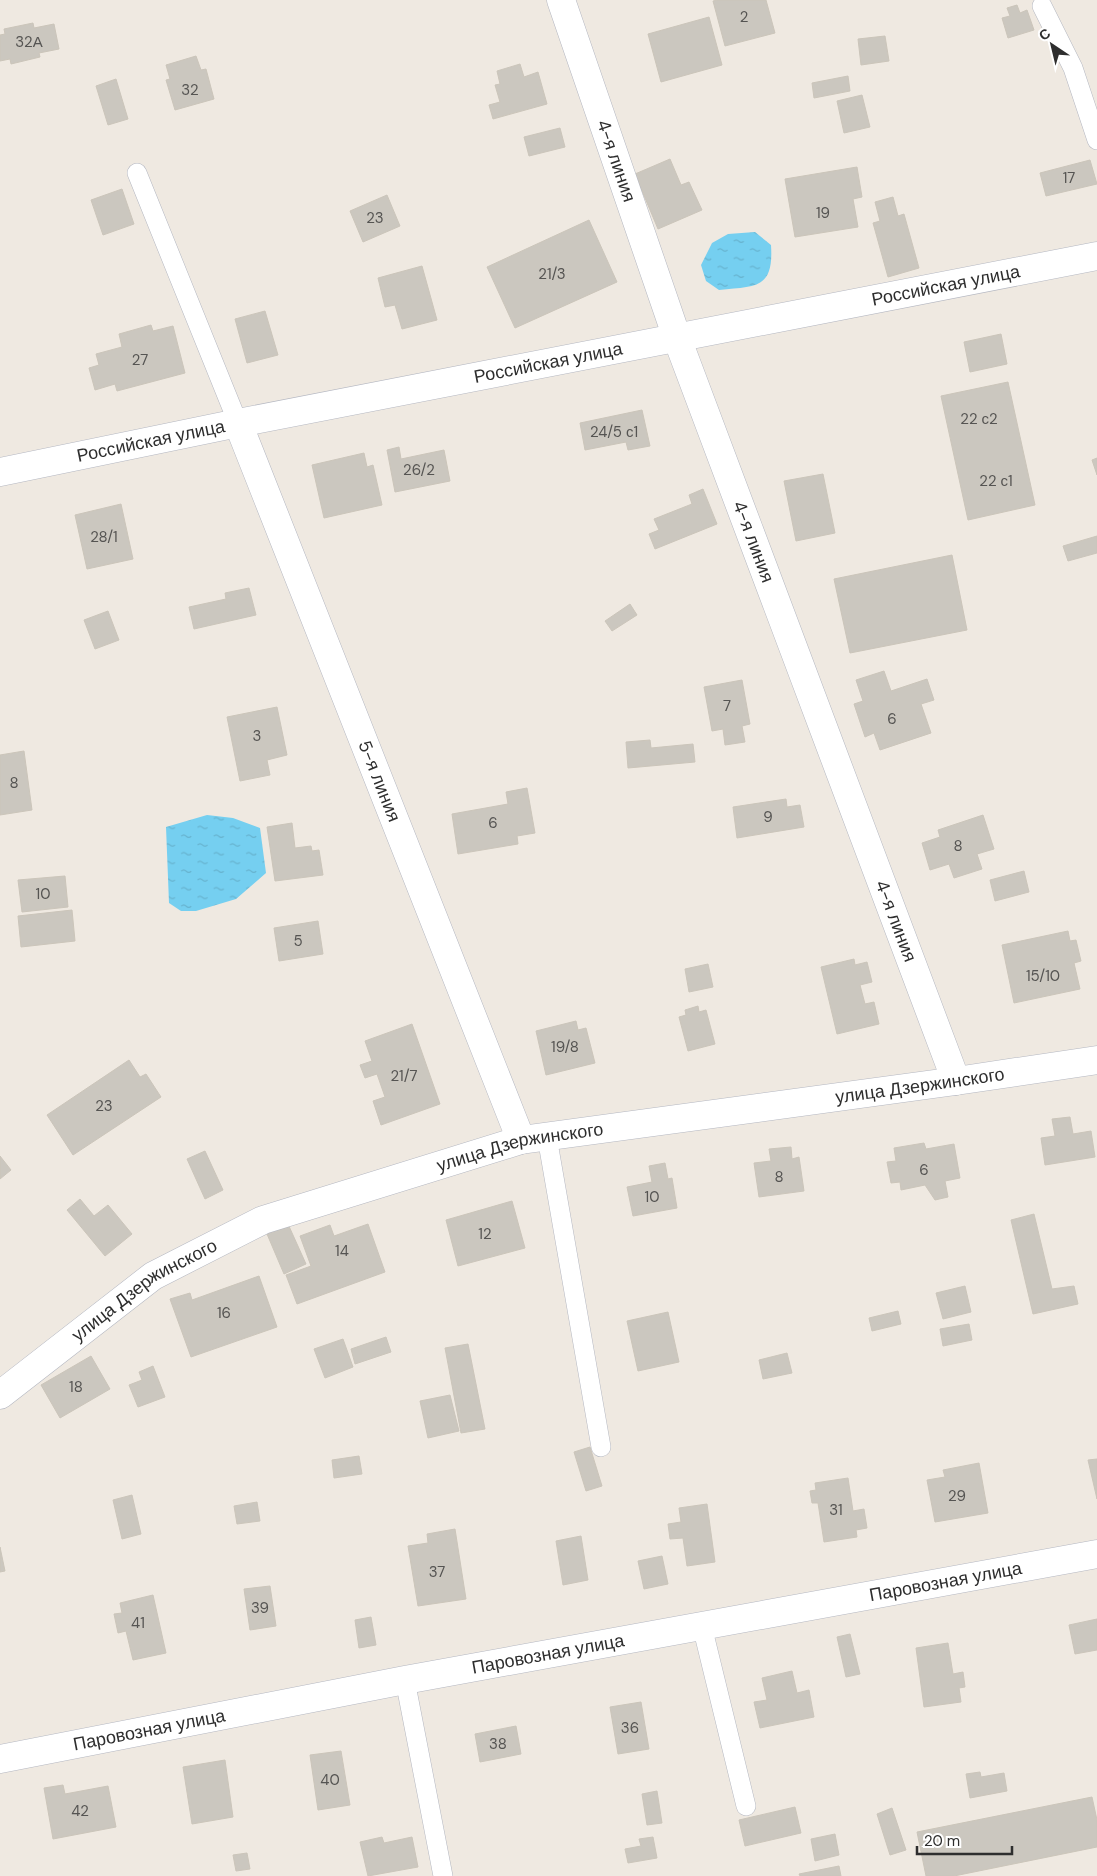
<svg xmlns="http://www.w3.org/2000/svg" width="1097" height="1876" font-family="'DM Sans',sans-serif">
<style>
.water{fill:url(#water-ripples)}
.building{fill:#cbc7bf;stroke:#cbc5ba}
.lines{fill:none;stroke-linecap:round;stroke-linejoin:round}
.service-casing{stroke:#b4b7c1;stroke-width:20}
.minor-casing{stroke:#b4b7c1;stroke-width:29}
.service{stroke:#fff;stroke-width:19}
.minor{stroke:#fff;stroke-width:28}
.labels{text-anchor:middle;stroke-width:4;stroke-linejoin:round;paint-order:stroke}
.number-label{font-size:15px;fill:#555452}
.street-label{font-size:18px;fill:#2e2e2e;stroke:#fff}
</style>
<defs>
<pattern id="water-ripples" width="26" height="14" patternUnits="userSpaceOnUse" patternTransform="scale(1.25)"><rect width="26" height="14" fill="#75cff0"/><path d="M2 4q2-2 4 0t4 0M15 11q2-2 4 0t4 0" fill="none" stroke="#66b2ce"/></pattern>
</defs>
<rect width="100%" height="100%" fill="#efe9e1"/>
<path class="water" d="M755 232 771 245C774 290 755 286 719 290L706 281 701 265 712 243 728 234Z
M207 815 233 818 260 828 266 873 236 899 196 911H181L169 903 166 827Z"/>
<path class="building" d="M717 0H766L775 33 725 46 713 1Z
M1017 5 1020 13 1027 10 1034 30 1008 38 1002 18 1010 16 1007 8Z
M709 17 722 65 661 82 648 34Z
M33 23 34 28 54 24 59 49 39 53 40 57 11 64 10 59 0 61V35L5 34 4 29Z
M885 36 889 61 861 65 858 39Z
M196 56 201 70 206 69 214 99 175 110 166 80 170 79 166 65Z
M520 64 524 77 538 72 547 104 493 119 489 105 500 102 495 85 500 84 497 71Z
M848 76 850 91 814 98 812 83Z
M116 79 128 119 108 125 96 86Z
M862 95 870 127 844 133 837 101Z
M560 128 565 147 529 156 524 137Z
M670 159 681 185 689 182 702 210 658 229 635 174Z
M1090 160 1097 184 1046 196 1040 173Z
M857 167 862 197 853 199 858 227 795 237 785 179Z
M122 189 134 224 103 235 91 200Z
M387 195 400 226 363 242 350 211Z
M893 197 898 216 904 214 919 268 888 277 873 223 880 221 875 202Z
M589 220 617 282 515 328 487 267Z
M422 266 437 320 402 329 395 305 385 307 378 278Z
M265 311 278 355 247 363 235 319Z
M151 325 153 331 173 326 185 373 117 391 115 384 95 390 89 368 99 365 96 354 122 347 119 334Z
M1001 334 1007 364 970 372 964 342Z
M1008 382 1035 505 968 520 941 396Z
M642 410 650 446 628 450 626 442 585 450 580 423Z
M399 447 401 459 444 450 450 481 395 492 387 450Z
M364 453 367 467 373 465 382 505 324 518 312 465Z
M1097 458V475L1092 460Z
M823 474 835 533 796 541 784 481Z
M703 489 717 524 655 549 649 534 659 530 654 519 692 504 689 495Z
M121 504 133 559 87 569 75 515Z
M1097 536V553L1068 561 1063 546Z
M952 555 967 630 850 653 834 579Z
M249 588 256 615 194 629 189 607 226 599 225 593Z
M630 604 637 615 612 631 605 621Z
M108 611 119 640 95 649 84 620Z
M884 671 891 691 927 679 934 700 921 704 931 733 880 750 874 733 865 737 854 704 863 701 856 680Z
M742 680 750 724 742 726 745 742 725 745 723 729 712 731 704 687Z
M277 707 287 755 267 760 270 775 240 781 227 717Z
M650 740 651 748 693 744 695 762 628 768 626 742Z
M24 751 32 810 0 815V755Z
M527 788 535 833 517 836 518 844 458 854 452 814 508 804 506 792Z
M786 799 787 807 800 805 804 827 737 838 733 807Z
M983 815 994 849 977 854 982 869 954 878 949 864 930 870 922 843 940 837 938 830Z
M292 823 295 848 311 846 312 851 319 850 323 875 275 881 267 827Z
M1024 871 1029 892 995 901 990 880Z
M65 876 68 907 22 912 18 880Z
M72 910 75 941 21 947 18 916Z
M318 921 323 954 279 961 274 928Z
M1068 931 1070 941 1076 940 1081 961 1074 963 1080 989 1014 1003 1002 945Z
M854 959 855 965 867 962 872 982 860 985 865 1004 874 1002 879 1024 837 1034 821 967Z
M708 964 713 987 689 992 685 969Z
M698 1006 699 1012 706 1010 715 1044 688 1051 679 1017 686 1015 685 1010Z
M576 1021 578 1030 586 1028 595 1063 546 1075 536 1031Z
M412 1024 440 1104 381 1125 373 1101 385 1097 377 1074 365 1078 360 1065 372 1061 365 1041Z
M129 1060 140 1077 146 1074 161 1097 73 1155 47 1115Z
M1070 1117 1073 1134 1091 1131 1095 1157 1045 1165 1041 1138 1055 1136 1052 1119Z
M924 1143 926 1149 954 1144 960 1178 945 1181 948 1197 935 1200 925 1185 901 1190 900 1182 891 1183 887 1162 896 1161 894 1148Z
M791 1147 792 1159 799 1157 804 1191 759 1197 754 1163 771 1161 769 1149Z
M205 1151 223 1190 205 1199 187 1159Z
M0 1156 11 1170 0 1179Z
M665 1163 668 1179 672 1178 677 1208 633 1216 627 1187 652 1182 649 1166Z
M80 1199 94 1216 108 1205 132 1234 105 1256 67 1210Z
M512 1201 525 1248 458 1266 446 1220Z
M1034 1214 1052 1289 1074 1286 1078 1304 1033 1314 1011 1220Z
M288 1224 306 1264 284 1274 267 1234Z
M368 1224 385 1272 297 1304 286 1275 311 1266 300 1236 330 1225 334 1236Z
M259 1276 277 1327 191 1357 170 1299 190 1293 192 1300Z
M965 1286 971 1312 943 1319 936 1293Z
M898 1311 901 1324 872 1331 869 1318Z
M668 1312 679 1362 638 1371 627 1321Z
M969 1324 972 1340 943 1346 940 1329Z
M386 1337 391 1352 355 1364 351 1349Z
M343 1339 353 1367 325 1378 314 1349Z
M468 1344 485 1429 461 1433 445 1348Z
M787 1353 792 1373 763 1379 759 1360Z
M91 1356 110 1389 60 1418 41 1385Z
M153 1366 165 1397 138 1407 129 1385 142 1380 139 1372Z
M450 1395 459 1431 428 1438 420 1401Z
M590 1447 602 1486 586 1491 574 1452Z
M359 1456 362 1474 334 1478 332 1460Z
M1097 1459V1499L1088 1460Z
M979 1463 988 1513 935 1522 927 1480 945 1477 943 1470Z
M848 1478 853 1511 864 1509 867 1528 856 1530 857 1537 824 1542 818 1503H812L810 1491 816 1490 815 1483Z
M132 1495 141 1534 122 1539 113 1500Z
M257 1502 260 1521 237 1524 234 1506Z
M707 1504 715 1562 687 1566 683 1538 670 1539 668 1524 681 1522 679 1508Z
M455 1529 466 1599 418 1606 408 1546 428 1543 427 1534Z
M581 1536 588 1580 563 1585 556 1541Z
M0 1547 5 1571 0 1572Z
M662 1556 668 1584 644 1589 638 1561Z
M270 1586 276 1626 250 1630 244 1589Z
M153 1595 166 1653 133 1660 126 1631 118 1633 114 1614 122 1613 120 1603Z
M371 1617 376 1645 359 1648 355 1620Z
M1097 1619V1650L1075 1654 1069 1625Z
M850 1634 860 1674 846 1677 837 1637Z
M948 1643 953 1674 963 1672 965 1687 959 1688 961 1702 924 1707 916 1648Z
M792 1671 797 1693 809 1690 814 1717 760 1728 754 1702 767 1700 762 1678Z
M641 1702 649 1749 618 1754 610 1707Z
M516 1726 521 1754 480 1762 475 1734Z
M341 1751 350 1805 318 1810 310 1755Z
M225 1760 233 1817 192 1824 183 1767Z
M980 1772 981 1777 1004 1773 1007 1791 970 1798 966 1774Z
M63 1785 65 1794 108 1786 116 1827 53 1839 44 1788Z
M657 1791 662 1823 647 1825 642 1794Z
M1092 1797 1097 1820V1847L954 1876H926L917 1832Z
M795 1807 801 1833 745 1846 739 1820Z
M892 1808 906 1850 890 1855 877 1814Z
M835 1834 839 1855 815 1861 811 1839Z
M382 1837 384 1843 412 1837 418 1867 368 1876 360 1842Z
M653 1837 657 1858 628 1863 625 1849 641 1846 639 1839Z
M247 1853 250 1869 236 1871 233 1855Z
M839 1866 841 1876H800L799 1874Z"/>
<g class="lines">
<defs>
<path id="service" d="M1042 6 1073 68 1097 140
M137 173 238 423
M547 1137 601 1447
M702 1626 746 1806
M405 1680 443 1876"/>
<g id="minor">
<path id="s1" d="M561 0 677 338 956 1081"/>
<path id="s2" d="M238 423 521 1140"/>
<path id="s3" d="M0 472 238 423 1097 256"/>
<path id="s4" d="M0 1395 153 1276 263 1220 521 1140 956 1081 1097 1060"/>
<path id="s5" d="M0 1759 405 1680 1097 1554"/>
</g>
</defs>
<use href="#service" class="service-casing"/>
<use href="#minor" class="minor-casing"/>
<use href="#service" class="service"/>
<use href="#minor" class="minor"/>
</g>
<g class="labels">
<g class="number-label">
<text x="744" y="22">2</text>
<text x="29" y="47">32А</text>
<text x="190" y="95">32</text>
<text x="1069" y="183">17</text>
<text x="823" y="218">19</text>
<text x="375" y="223">23</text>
<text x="552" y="279">21/3</text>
<text x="140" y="365">27</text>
<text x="979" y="424">22 с2</text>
<text x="614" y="437">24/5 с1</text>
<text x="419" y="475">26/2</text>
<text x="996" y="486">22 с1</text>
<text x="104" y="542">28/1</text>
<text x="727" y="711">7</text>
<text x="892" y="724">6</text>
<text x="257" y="741">3</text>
<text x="14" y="788">8</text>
<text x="768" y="822">9</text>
<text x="493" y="828">6</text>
<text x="958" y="851">8</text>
<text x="43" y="899">10</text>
<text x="298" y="946">5</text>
<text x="1043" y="981">15/10</text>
<text x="565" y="1052">19/8</text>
<text x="404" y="1081">21/7</text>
<text x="104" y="1111">23</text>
<text x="924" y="1175">6</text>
<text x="779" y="1182">8</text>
<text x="652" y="1202">10</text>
<text x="485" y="1239">12</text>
<text x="342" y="1256">14</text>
<text x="224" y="1318">16</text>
<text x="76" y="1392">18</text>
<text x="957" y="1501">29</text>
<text x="836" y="1515">31</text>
<text x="437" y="1577">37</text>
<text x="260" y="1613">39</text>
<text x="138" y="1628">41</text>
<text x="630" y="1733">36</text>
<text x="498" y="1749">38</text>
<text x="330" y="1785">40</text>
<text x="80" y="1816">42</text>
</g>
<g class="street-label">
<text dy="6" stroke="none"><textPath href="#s1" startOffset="170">4-я линия</textPath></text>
<text dy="6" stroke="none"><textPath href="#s3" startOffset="964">Российская улица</textPath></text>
<text dy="6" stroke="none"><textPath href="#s3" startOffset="559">Российская улица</textPath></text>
<text dy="6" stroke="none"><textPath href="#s3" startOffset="154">Российская улица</textPath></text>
<text dy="6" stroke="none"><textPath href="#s1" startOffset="575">4-я линия</textPath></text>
<text dy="6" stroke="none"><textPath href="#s2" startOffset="385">5-я линия</textPath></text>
<text dy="6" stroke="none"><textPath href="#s1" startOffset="980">4-я линия</textPath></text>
<text dy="6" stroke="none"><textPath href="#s4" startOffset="990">улица Дзержинского</textPath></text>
<text dy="6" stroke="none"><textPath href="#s4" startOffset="585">улица Дзержинского</textPath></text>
<text dy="6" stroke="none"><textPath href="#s4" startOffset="179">улица Дзержинского</textPath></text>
<text dy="6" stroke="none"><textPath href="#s5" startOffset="962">Паровозная улица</textPath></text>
<text dy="6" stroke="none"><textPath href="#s5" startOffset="558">Паровозная улица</textPath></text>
<text dy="6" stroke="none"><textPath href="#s5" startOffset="152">Паровозная улица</textPath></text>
</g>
</g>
<g transform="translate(1052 45) rotate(325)" stroke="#ffffff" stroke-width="4" paint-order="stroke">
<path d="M0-4L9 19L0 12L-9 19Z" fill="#2e2e2e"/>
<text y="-8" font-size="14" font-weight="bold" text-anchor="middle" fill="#2e2e2e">С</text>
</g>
<path d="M917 1846v8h95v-8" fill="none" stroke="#2e2e2e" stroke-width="2.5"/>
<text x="924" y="1846" font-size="15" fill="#2e2e2e" stroke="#ffffff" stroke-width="4" paint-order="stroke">20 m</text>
</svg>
